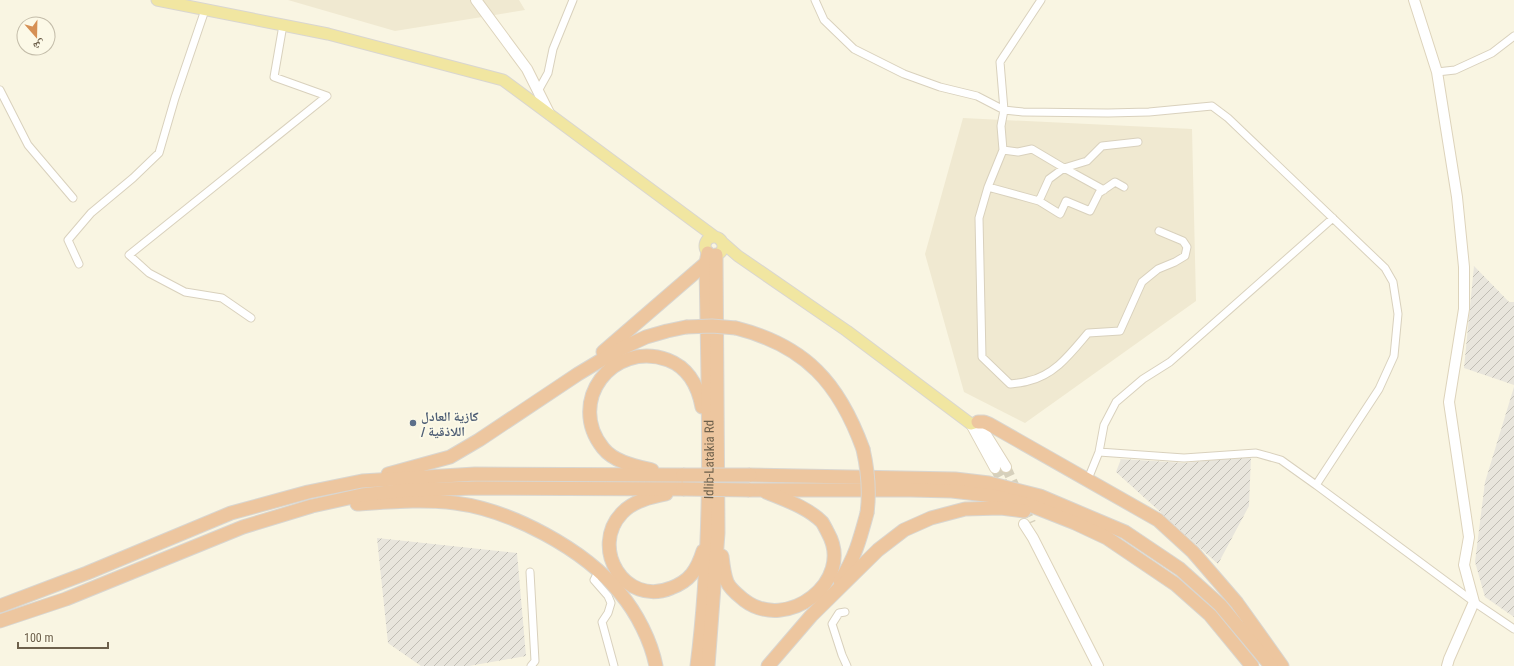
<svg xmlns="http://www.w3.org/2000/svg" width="1514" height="666" font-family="'Roboto Condensed','Noto Naskh Arabic',sans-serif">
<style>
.residential{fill:#f0e9d1}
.industrial{fill:url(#industrial-furrows)}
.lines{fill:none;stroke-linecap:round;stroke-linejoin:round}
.secondary-tunnel{stroke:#d6d0bc;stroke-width:10;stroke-dasharray:10 5;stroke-linecap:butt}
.street-casing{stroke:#d9d1bd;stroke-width:9}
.secondary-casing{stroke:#ddd3bb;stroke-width:12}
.primary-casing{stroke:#d9d6d0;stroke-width:13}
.highway-casing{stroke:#d9d6d0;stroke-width:15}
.street{stroke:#fff;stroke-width:7}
.secondary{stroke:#fff;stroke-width:10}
.primary{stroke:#f1e6a1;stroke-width:11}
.highway{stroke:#edc69f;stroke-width:13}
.highway-bridge-casing{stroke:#d9d6d0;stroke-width:15;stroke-linecap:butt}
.highway-bridge{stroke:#edc69f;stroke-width:13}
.service-dot{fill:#5c6f8a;stroke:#fcf9e7;stroke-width:1.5}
.labels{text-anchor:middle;stroke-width:4;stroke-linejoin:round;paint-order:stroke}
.service-label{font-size:13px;font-weight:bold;fill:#4e5e75;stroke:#fcf9e7;text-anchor:start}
.street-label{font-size:13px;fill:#6d604b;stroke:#fcf9e7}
</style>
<defs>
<pattern id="industrial-furrows" width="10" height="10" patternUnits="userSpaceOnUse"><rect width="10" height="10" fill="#e8e5dc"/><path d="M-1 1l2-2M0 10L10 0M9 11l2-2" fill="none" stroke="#c0bdb4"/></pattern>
</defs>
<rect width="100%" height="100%" fill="#f9f5e2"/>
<path class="residential" d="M288 0H519L525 10 395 31Z
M963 118 1192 129 1196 301 1025 423 964 392 925 254Z"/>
<path class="industrial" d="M1474 266 1509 302H1514V385L1464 368Z
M1514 387V617L1485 597 1475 562 1485 482Z
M1251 456 1249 506 1218 564 1116 472 1121 459 1184 463Z
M377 538 517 553 526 656 469 666H421L388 643Z"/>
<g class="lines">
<path class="secondary-tunnel" d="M1006 467 1031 523
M995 468 1007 491"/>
<defs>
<path id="street" d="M815 0 824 20 854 49 904 74 940 87 977 96 1004 110 1023 112 1108 113 1149 112 1212 106 1228 118 1385 268 1393 282 1398 314 1394 356 1379 389 1316 485 1474 602 1514 629
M1041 0 1000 62 1004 110 1001 126 1003 150 988 187 979 218 982 357 1010 384C1016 383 1023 383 1028 381 1055 375 1071 353 1088 333L1120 331 1142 282 1158 269 1175 262 1185 256 1187 247 1183 241 1159 231
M1437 72 1455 70 1492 53 1514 36
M0 90 28 145 73 198
M538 91 548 73 553 49 573 0
M1003 150 1018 152 1032 149 1064 168 1104 190
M988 187 1039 201 1060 214 1066 201 1090 211 1099 193 1115 182 1124 187
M1039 201 1049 179 1064 168 1087 161 1102 146 1138 142
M79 264 68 240 91 213 133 178 159 153 175 98 205 10
M251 318 222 298 185 292 149 273 129 255 327 96 274 77 283 25
M1099 452 1184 458 1256 453 1281 460 1316 485
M1088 479 1099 452 1104 425 1116 402 1143 379 1170 362 1333 218
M530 572 535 661 531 666
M598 572 594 580 608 596 611 603 608 613 602 622 614 666
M845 612 839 613 832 624 842 655 847 666"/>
<path id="secondary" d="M476 0 527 69 550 115
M1414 0 1437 72 1457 197 1464 267V309L1449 402 1469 537 1464 565 1474 602 1449 659 1447 666
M978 422 1006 467
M971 424 995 468
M1024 524 1033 538 1098 666"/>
<path id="primary" d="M157 0 328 34 503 80 715 237
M705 246a9 9 0 1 1 18 0a9 9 0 1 1-18 0Z
M721 241 738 256 847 331 971 424 978 422"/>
<g id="highway">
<path d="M736 328C806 346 839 383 863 449"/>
<path d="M603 352 706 263"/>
<path d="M978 422H984L989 424 1158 520 1193 552 1237 603 1282 666"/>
<path d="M652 470C635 466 614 462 603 448 566 402 612 340 668 360 689 368 698 386 702 407"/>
<path d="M388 474 450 457 479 440 578 374 618 350 646 337 667 331 686 327"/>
<path d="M750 475 955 479 989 483 1040 496 1125 532 1180 569 1220 605 1271 666"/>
<path d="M749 490H911L952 491 994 496 1032 506 1075 523 1107 538 1175 584 1210 615 1252 666"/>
<path d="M666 494C651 497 633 501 622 513 589 548 625 607 671 588 690 581 697 570 703 551"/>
<path d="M357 504C390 502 423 499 455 503 511 510 584 549 620 593 637 613 651 641 656 666"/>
<path d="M722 556C723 565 724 574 727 582 730 589 738 595 744 600 787 633 855 581 828 533 826 529 824 525 822 522 807 507 785 500 766 492"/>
<path d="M840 581C855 558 860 539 867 513"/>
<path d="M0 606 87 573 231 513 308 492 362 481 475 474 683 475"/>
<path d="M0 621 66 599 243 527 312 506 362 495 408 490 477 488 683 489"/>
<path id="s1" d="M697 666C714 532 708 397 706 263L708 253"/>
<path d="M708 666 718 533 716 255"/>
<path d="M768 666 811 616 878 550 904 530 931 518 965 509 1001 508 1024 511"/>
</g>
</defs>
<use href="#street" class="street-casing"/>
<use href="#secondary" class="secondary-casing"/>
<use href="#primary" class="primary-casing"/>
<use href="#highway" class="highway-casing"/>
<use href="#street" class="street"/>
<use href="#secondary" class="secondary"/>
<use href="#primary" class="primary"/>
<use href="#highway" class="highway"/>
<defs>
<path id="highway-bridge" d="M686 327 712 326 736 328
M863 449C868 471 870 491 867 513
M683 475H750
M683 489 749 490"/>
</defs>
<use href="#highway-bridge" class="highway-bridge-casing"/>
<use href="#highway-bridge" class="highway-bridge"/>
</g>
<circle class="service-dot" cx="413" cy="423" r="4"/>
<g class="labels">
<g class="service-label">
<text x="421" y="421">كازية العادل<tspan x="421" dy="15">/ اللاذقية</tspan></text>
</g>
<g class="street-label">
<text dy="5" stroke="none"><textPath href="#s1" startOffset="207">Idlib-Latakia Rd</textPath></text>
</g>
</g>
<g transform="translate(36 36) rotate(160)"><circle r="19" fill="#fcf9e7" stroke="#c3bca9"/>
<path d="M0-3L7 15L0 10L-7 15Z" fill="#d69054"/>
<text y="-6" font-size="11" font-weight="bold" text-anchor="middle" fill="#6d604b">ش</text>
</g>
<path d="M18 642v6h90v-6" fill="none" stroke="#6d604b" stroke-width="2"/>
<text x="24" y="642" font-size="12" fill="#6d604b" stroke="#fcf9e7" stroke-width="3" paint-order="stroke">100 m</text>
</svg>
